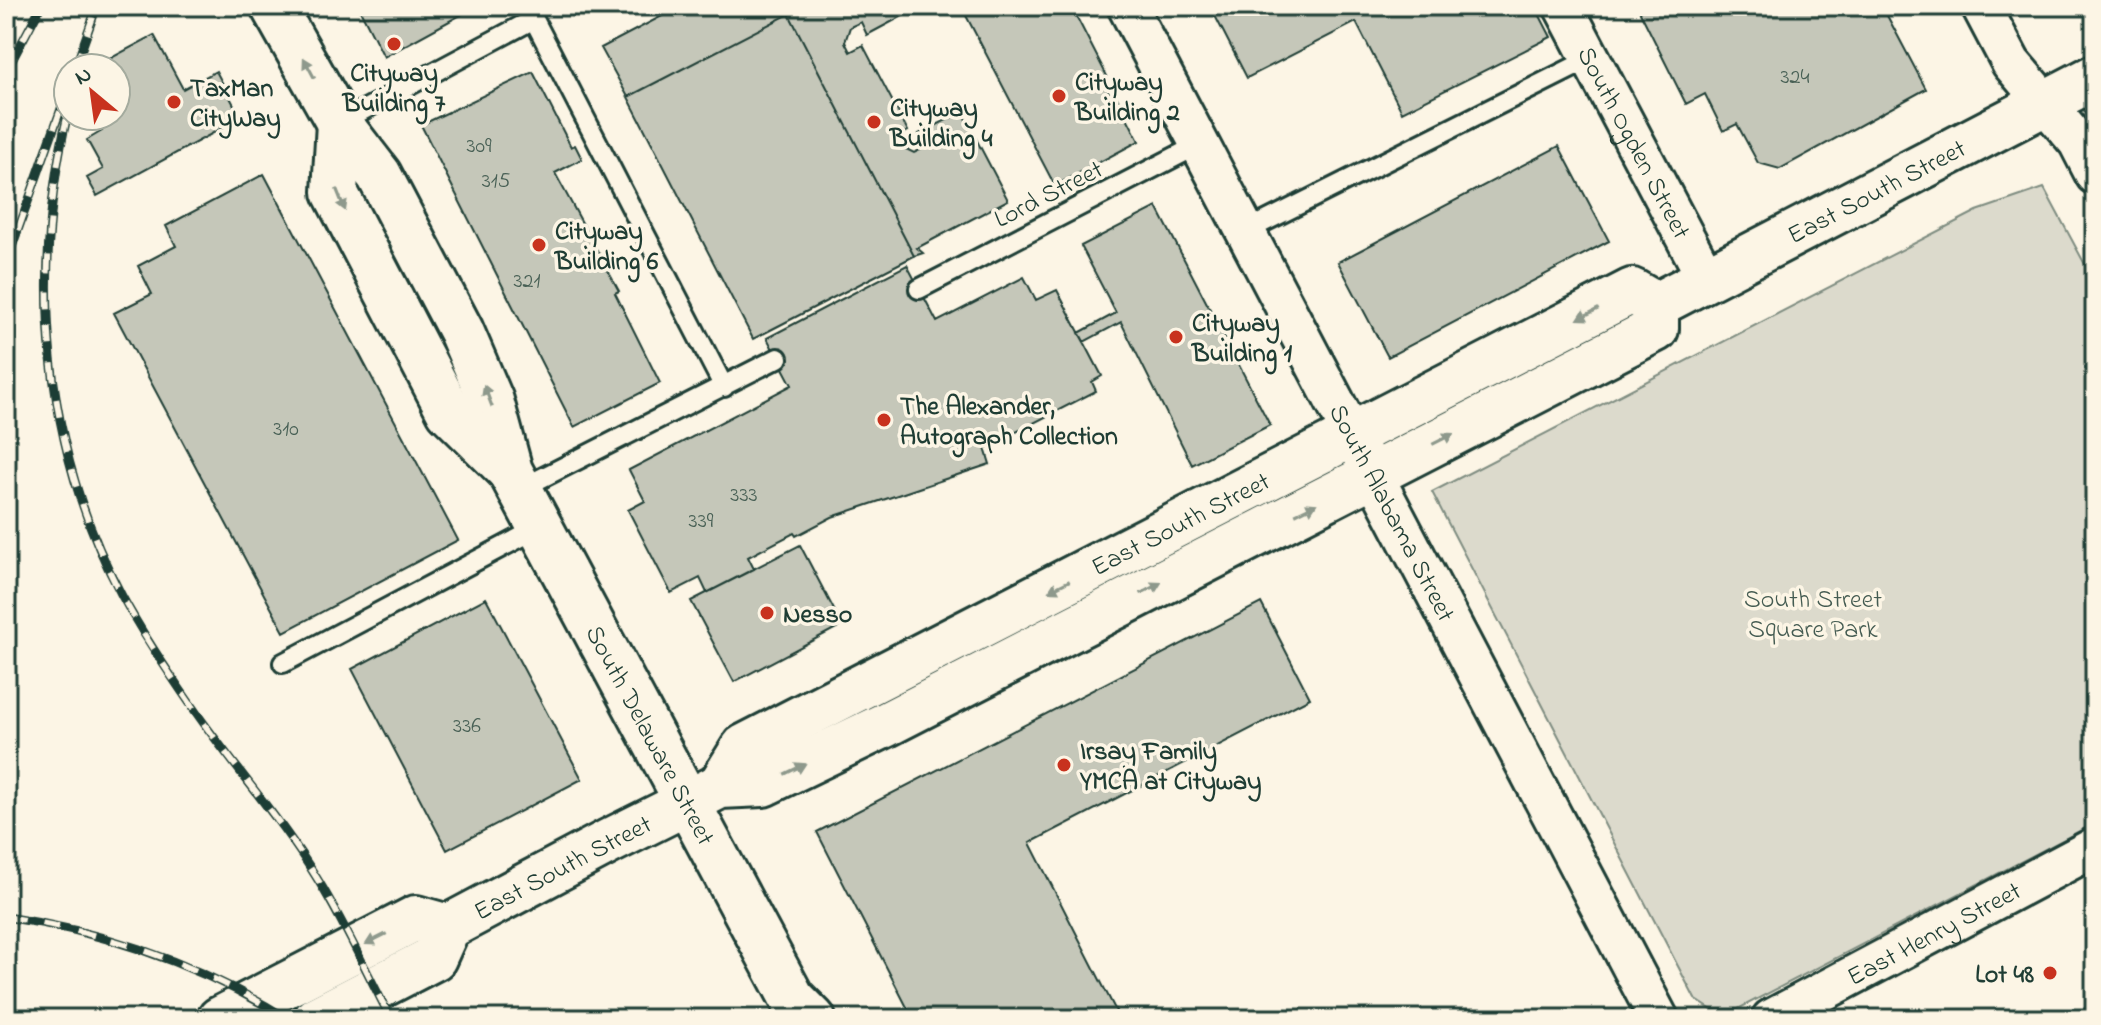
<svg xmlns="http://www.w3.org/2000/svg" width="2101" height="1025" font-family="'Indie Flower',sans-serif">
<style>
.green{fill:#dcdacc;stroke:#7e8c80;stroke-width:2}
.building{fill:#c5c7b9;stroke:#1f3d34;stroke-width:2}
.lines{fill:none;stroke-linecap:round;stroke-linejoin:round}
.lane-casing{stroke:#1f3d34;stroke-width:24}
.street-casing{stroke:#1f3d34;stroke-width:44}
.secondary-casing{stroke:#1f3d34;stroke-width:50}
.primary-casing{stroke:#1f3d34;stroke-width:50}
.lane{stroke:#fcf5e5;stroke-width:18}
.street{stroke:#fcf5e5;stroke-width:38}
.secondary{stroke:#fcf5e5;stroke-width:44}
.primary{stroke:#fcf5e5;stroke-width:44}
.rail-casing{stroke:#1f3d34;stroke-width:9}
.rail{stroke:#fcf5e5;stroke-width:6;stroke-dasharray:18;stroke-linecap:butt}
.oneway{fill:#8e998c}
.poi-dot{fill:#c8321e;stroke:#fcf5e5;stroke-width:3}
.labels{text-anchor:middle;stroke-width:7;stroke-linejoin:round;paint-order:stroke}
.number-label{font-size:22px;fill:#486055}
.poi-label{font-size:26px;font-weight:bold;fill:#1f3d34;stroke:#fcf5e5;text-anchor:start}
.street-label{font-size:26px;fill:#1f3d34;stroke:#fcf5e5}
.park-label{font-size:26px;fill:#455c52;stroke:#fcf5e5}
</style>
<rect width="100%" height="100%" fill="#fcf5e5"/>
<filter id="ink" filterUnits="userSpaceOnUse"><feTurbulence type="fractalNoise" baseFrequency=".0125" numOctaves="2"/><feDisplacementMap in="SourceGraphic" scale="16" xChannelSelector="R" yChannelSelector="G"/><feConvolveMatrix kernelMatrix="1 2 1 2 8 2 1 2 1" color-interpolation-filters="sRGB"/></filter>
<g filter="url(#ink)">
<path class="green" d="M2044 188 2095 283V823L1738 1009 1712 1010 1695 999 1432 492 1977 211Z"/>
<path class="building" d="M358 6H477L384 57Z
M681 6H909L912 11 867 35 861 22 850 27 845 42 850 52 863 45 908 131 895 138 898 145 914 153 926 147 919 134 962 112 1008 200 917 248 923 253 914 256 789 14 628 97 601 48Z
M961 6H1071L1107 76 1102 79 1111 97 1115 94 1139 141 1055 186Z
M1210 6H1535L1551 37 1402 112 1356 22 1247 78Z
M1637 6H1882L1926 89 1780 169 1758 163 1737 124 1723 131 1705 94 1686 104Z
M789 14 914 256 753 339 628 97Z
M154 35 183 89 216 71 241 118 97 196 87 178 103 169 87 140 102 131 94 116H116V68L96 66Z
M533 72 571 147 575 145 582 159 555 173 619 291 615 293 660 383 574 427 421 125Z
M1559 146 1609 241 1388 357 1338 262Z
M264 174 458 540 284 632 114 313 152 294 138 266 176 246 166 226Z
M1157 207 1270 425 1192 465 1121 322 1084 342 1079 333 1116 313 1081 246Z
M907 265 937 322 1024 277 1036 300 1057 290 1102 376 1092 382 1096 391 985 448 990 464 832 517 796 536 794 533 748 557 754 569 707 593 700 578 671 593 628 510 645 501 629 470 792 385 767 338Z
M800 545 842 625 734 682 691 601Z
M486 598 582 779 447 850 352 669Z
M1261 603 1310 698 1030 843 1120 1019H913L817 832Z"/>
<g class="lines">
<defs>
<path id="lane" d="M527 6 724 387
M339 123 534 19
M1246 231 1590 59
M919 289 1200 144
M520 489 778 358
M283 663 540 527"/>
<g id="street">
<path id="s1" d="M1127 6 1659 1019"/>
<path id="s2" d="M1563 6 1707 279"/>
<path d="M1981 6 2011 63 2078 142 2095 175"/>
<path id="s3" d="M1771 1019 2095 847"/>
</g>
<g id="secondary">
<path id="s4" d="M1656 305 2095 77"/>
<path id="s5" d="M720 786 744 747 1632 291 1656 305"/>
<path d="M220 1019 416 918 448 927"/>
<path id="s6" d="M316 1019 434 958 448 927 610 841 720 786 763 784 885 725 1656 329V305"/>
</g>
<g id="primary">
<path id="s7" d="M273 6 339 123 379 175 461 331 491 401 510 471 792 998 813 1019"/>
<path d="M339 123 335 192 449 411 509 470"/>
</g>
</defs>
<use href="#lane" class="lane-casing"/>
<use href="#street" class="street-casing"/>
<use href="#secondary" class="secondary-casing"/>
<use href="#primary" class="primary-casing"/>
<use href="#lane" class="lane"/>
<use href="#street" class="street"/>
<use href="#secondary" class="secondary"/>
<use href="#primary" class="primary"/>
<defs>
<path id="rail" d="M75 68 97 6
M6 72 41 6
M68 113C30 274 43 448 122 596 143 635 168 672 193 708 233 766 281 819 318 880 345 924 367 973 391 1019
M6 264 68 89
M6 917C106 932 201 965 288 1019"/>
</defs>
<use href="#rail" class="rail-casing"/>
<use href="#rail" class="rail"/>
</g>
<defs><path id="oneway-solid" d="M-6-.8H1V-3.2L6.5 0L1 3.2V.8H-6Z" transform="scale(2)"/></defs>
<g class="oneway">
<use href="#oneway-solid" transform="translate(309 68) rotate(-118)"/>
<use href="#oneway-solid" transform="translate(341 200) rotate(68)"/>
<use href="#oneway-solid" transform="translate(1588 314) rotate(153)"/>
<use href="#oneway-solid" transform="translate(488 396) rotate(-111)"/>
<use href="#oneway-solid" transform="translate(1443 439) rotate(-27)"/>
<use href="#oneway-solid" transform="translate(1306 509) rotate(-26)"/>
<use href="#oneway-solid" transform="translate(1059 586) rotate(153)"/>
<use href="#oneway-solid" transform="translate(1151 588) rotate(-28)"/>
<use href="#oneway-solid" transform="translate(795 769) rotate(-26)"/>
<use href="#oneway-solid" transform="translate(376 939) rotate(153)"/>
</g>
</g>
<g class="poi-dot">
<circle cx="394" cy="44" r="8"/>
<circle cx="1059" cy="96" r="8"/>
<circle cx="174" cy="102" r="8"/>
<circle cx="874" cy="122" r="8"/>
<circle cx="539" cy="245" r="8"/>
<circle cx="1176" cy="337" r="8"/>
<circle cx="884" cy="420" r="8"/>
<circle cx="767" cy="613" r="8"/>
<circle cx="1064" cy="765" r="8"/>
<circle cx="2050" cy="973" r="8"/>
</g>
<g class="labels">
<g class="number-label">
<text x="1795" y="83">324</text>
<text x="479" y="152">309</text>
<text x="496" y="187">315</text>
<text x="527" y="287">321</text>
<text x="286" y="435">310</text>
<text x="744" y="501">333</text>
<text x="701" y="527">339</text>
<text x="467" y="732">336</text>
</g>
<g class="poi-label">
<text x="394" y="81" text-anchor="middle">Cityway<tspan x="394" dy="30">Building 7</tspan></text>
<text x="1075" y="90">Cityway<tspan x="1075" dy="30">Building 2</tspan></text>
<text x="190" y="96">TaxMan<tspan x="190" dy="30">CityWay</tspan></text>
<text x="890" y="116">Cityway<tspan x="890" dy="30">Building 4</tspan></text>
<text x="555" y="239">Cityway<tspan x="555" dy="30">Building 6</tspan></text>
<text x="1192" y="331">Cityway<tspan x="1192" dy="30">Building 1</tspan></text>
<text x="900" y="414">The Alexander,<tspan x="900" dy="30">Autograph Collection</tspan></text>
<text x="783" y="622">Nesso</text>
<text x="1080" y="759">Irsay Family<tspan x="1080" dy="30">YMCA at Cityway</tspan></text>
<text x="2034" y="982" text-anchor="end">Lot 48</text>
</g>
<g class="street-label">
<text dy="9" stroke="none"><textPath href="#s2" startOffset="154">South Ogden Street</textPath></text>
<text dy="9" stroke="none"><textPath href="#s4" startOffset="248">East South Street</textPath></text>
<text transform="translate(1048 193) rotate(-27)" y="9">Lord Street</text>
<text dy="9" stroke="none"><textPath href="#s1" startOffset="572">South Alabama Street</textPath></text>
<text dy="9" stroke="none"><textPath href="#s5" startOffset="536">East South Street</textPath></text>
<text dy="9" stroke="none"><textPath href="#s7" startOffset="824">South Delaware Street</textPath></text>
<text dy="9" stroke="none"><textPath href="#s6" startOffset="296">East South Street</textPath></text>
<text dy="9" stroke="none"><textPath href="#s3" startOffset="184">East Henry Street</textPath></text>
</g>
<g class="park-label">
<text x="1813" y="607">South Street<tspan x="1813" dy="30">Square Park</tspan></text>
</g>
</g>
<rect width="2101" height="1025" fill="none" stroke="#fcf5e5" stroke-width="32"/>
<rect x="16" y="16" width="2069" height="993" fill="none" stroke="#1f3d34" stroke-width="3" filter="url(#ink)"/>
<g transform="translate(92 92) rotate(331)"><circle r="38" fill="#fcf5e5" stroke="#a4ab9e" stroke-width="2"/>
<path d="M0-6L14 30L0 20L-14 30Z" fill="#c8321e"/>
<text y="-12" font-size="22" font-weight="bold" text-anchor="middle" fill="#1f3d34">N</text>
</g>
</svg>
